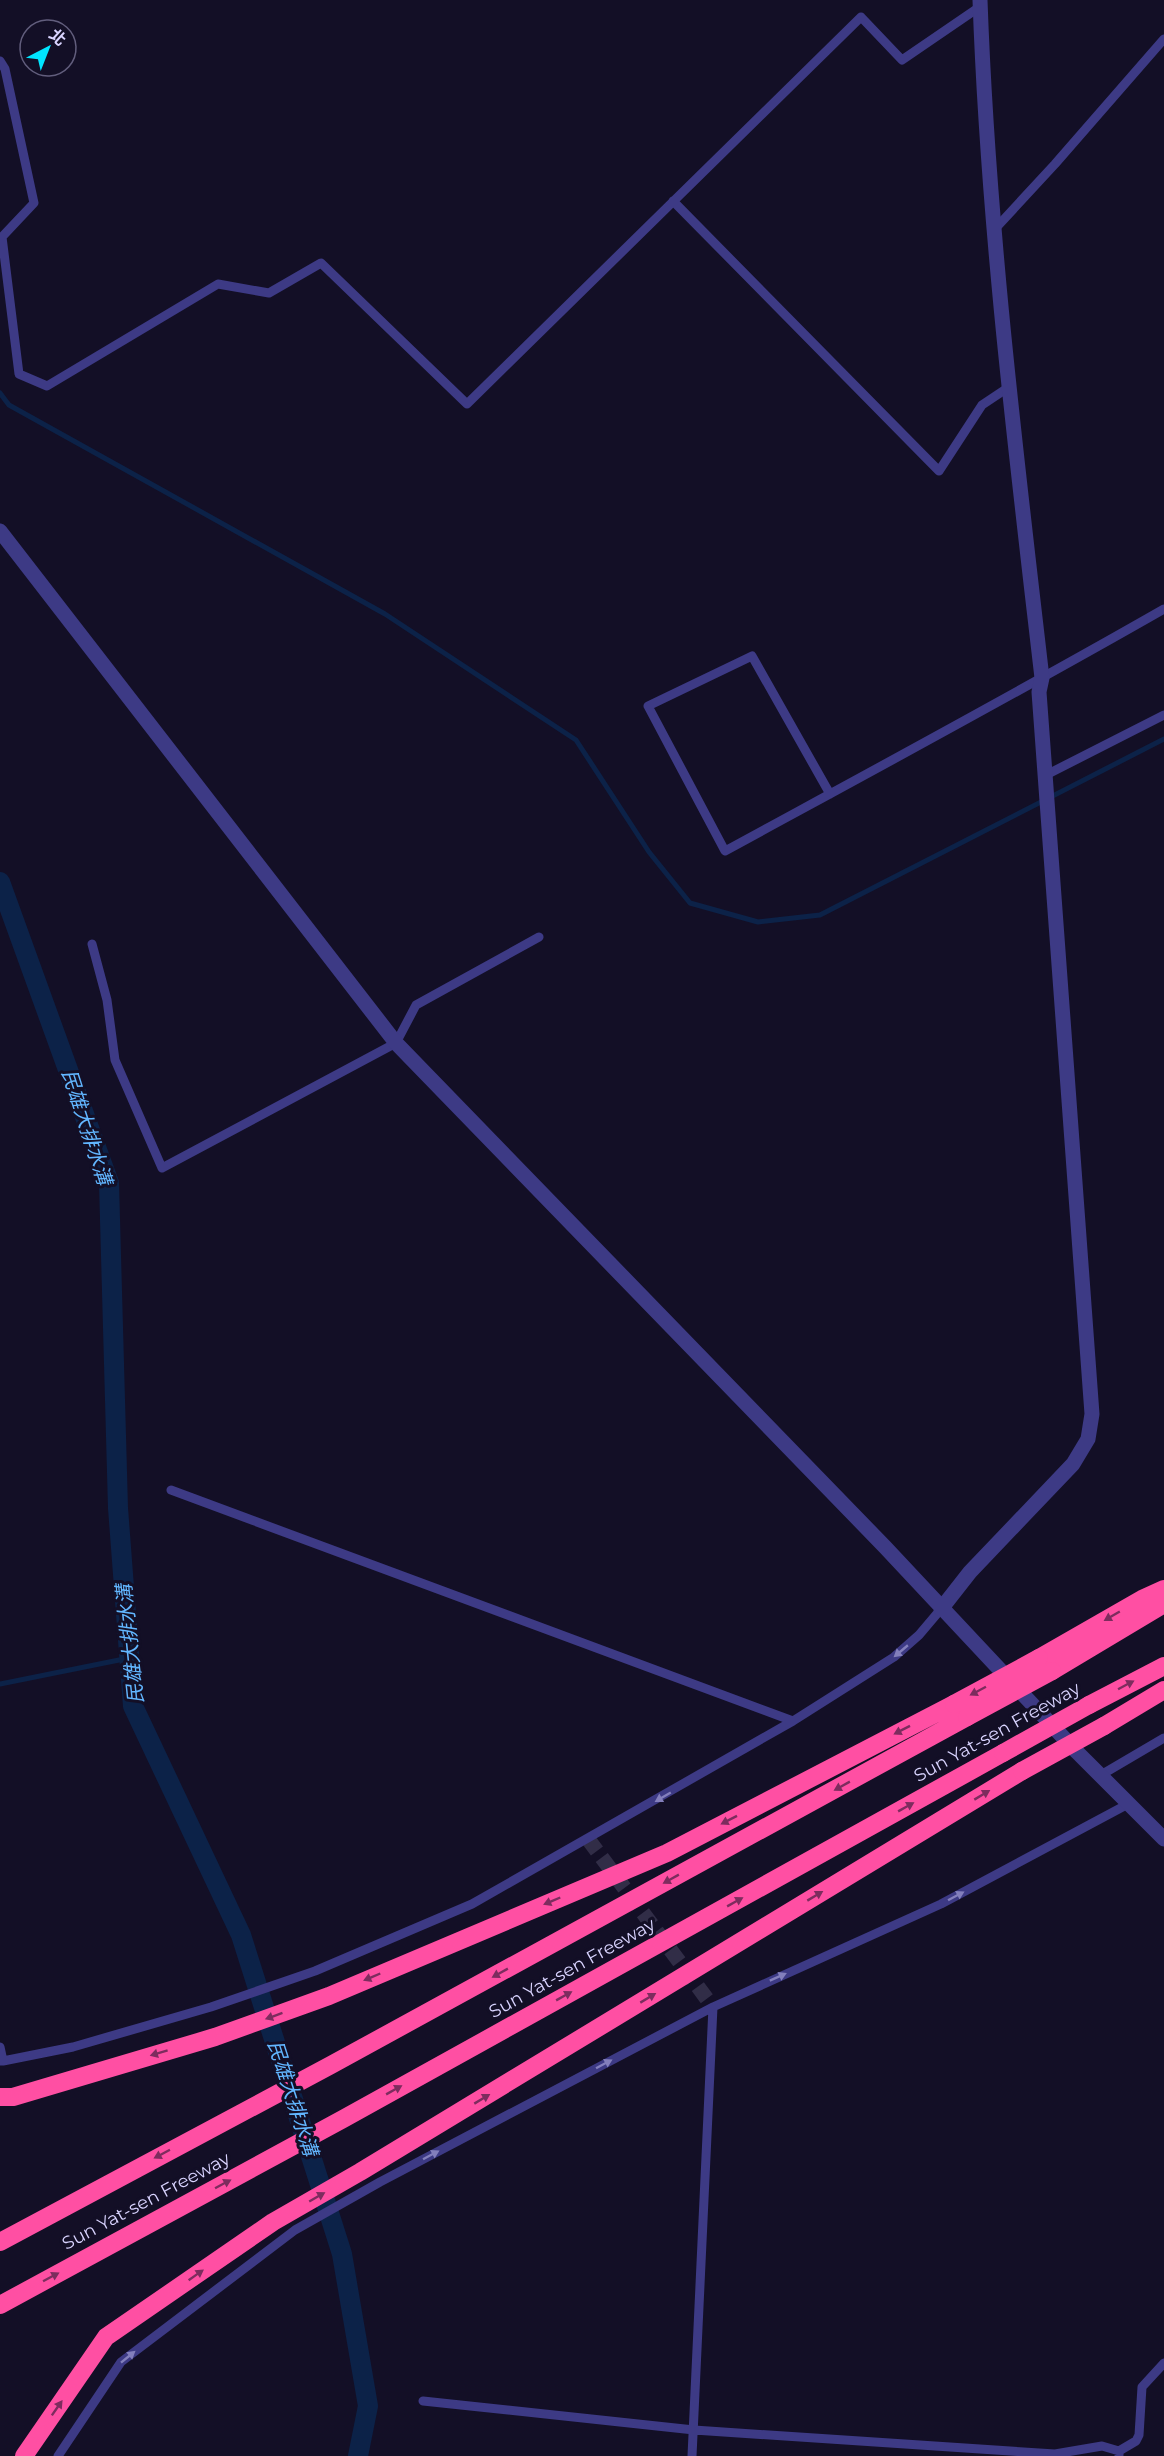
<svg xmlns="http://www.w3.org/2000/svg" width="1164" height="2456" font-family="Montserrat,'Noto Sans TC',sans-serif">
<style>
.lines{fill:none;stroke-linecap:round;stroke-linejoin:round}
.stream{stroke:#0c2248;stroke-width:5}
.canal{stroke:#0c2248;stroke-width:20}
.minor-tunnel{stroke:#312d47;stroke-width:15;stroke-dasharray:15 8;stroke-linecap:butt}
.service{stroke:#3d3a85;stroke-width:9}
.tertiary{stroke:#3d3a85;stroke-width:15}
.motorway{stroke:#ff4fa3;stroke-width:18}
.motorway-bridge{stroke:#ff4fa3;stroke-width:18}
.oneway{fill:#7d2c5e}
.oneway2{fill:#837fbc}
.labels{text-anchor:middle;stroke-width:6;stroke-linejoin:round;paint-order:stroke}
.street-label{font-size:18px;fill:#d9d4ff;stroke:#130f26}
.water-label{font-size:20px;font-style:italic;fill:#62b6ff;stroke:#130f26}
</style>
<rect width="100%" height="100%" fill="#130f26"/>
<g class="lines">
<path class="stream" d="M0 393 9 405 385 614 576 740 649 852 690 903 758 922 820 915 1164 739
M0 1684 129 1658"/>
<path class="canal" d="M0 882 109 1183 118 1508 133 1706 241 1935 342 2254 368 2406 358 2456"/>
<path class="minor-tunnel" d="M588 1839 713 2007"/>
<path class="service" d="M0 61 5 69 34 203 2 237 19 374 47 386 218 284 269 293 321 263 467 404 861 17 902 60 981 6
M673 201 939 471 982 405 1009 387
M994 230 1055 164 1164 39
M1046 775 1164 715
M830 794 752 656 648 706 725 851C872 771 1019 692 1164 609
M92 944 107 1000 115 1060 162 1168 396 1043 416 1005 539 937
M171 1490 793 1721
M1101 1775 1164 1738
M0 2047 3 2061H0
M3 2061 73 2047 211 2007 315 1971 472 1904 793 1721 894 1657 919 1635 941 1609
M423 2401 694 2430 1055 2454 1102 2446 1119 2451
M1119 2455V2451L1136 2441 1139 2435 1142 2387 1164 2363
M58 2456 121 2362 295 2230 380 2182 713 2007 941 1904 1130 1803
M692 2456 713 2007"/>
<path class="tertiary" d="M0 531 396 1043 885 1547 1077 1752 1164 1839
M941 1609 970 1572 1073 1464 1088 1439 1092 1414 1039 692 1042 678C1016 453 988 227 980 0"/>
<path class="motorway" d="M1039 1658 1142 1599 1164 1589
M1052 1671 1164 1604
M1089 1705 1164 1666
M1104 1726 1164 1690
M0 2097H13L215 2037 329 1996 667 1853 954 1704
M0 2242 331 2065 967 1717
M0 2305 343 2119 1003 1753
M24 2456 106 2337 273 2222 360 2172 1022 1771"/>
<path class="motorway-bridge" d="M954 1704 1039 1658
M967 1717 1052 1671
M1003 1753 1089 1705
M1022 1771 1104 1726"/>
</g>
<defs><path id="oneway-solid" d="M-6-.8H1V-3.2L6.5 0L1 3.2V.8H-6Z" transform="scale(1.5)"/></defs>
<g class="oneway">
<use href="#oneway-solid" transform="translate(1112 1616) rotate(150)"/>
<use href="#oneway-solid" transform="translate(1126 1685) rotate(-28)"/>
<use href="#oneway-solid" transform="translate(978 1691) rotate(152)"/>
<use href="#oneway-solid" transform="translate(902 1730) rotate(153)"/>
<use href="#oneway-solid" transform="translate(842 1786) rotate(151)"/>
<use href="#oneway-solid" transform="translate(982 1795) rotate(-31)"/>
<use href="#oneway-solid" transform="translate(906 1807) rotate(-29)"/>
<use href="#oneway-solid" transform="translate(729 1820) rotate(153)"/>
<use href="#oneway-solid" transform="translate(671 1879) rotate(151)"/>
<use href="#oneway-solid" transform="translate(815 1896) rotate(-31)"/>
<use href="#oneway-solid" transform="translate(552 1901) rotate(157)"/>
<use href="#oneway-solid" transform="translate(735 1902) rotate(-29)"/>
<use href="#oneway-solid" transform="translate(500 1973) rotate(151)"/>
<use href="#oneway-solid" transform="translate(372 1977) rotate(157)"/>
<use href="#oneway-solid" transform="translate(564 1996) rotate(-29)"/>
<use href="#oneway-solid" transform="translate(648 1998) rotate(-31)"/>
<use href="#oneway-solid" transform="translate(274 2016) rotate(160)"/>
<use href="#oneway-solid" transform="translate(159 2053) rotate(163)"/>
<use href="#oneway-solid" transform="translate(394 2090) rotate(-29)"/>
<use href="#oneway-solid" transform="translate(482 2099) rotate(-31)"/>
<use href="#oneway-solid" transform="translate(162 2154) rotate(152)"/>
<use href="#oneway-solid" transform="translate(223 2184) rotate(-28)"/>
<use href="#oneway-solid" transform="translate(317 2197) rotate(-30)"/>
<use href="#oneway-solid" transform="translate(196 2275) rotate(-35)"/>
<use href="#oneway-solid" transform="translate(51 2277) rotate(-28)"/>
<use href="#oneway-solid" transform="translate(57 2408) rotate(-55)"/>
</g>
<g class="oneway2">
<use href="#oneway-solid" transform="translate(901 1651) rotate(140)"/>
<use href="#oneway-solid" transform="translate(663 1797) rotate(150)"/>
<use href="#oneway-solid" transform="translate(956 1896) rotate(-28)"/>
<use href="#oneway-solid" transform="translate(778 1977) rotate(-24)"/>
<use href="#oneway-solid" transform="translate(604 2064) rotate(-28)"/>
<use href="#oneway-solid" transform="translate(431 2155) rotate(-28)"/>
<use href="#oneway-solid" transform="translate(128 2357) rotate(-39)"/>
</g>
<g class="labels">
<g class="street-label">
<text transform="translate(997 1732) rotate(-29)" y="6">Sun Yat-sen Freeway</text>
<text transform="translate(572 1968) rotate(-29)" y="6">Sun Yat-sen Freeway</text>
<text transform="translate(146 2201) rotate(-28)" y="6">Sun Yat-sen Freeway</text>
</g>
<g class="water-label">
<text transform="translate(87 1127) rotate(72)" y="7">民雄大排水溝</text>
<text transform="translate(130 1644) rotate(-96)" y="7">民雄大排水溝</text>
<text transform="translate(293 2098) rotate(72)" y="7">民雄大排水溝</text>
</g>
</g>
<g transform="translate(48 48) rotate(42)"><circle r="28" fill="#130f26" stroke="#625e7d" stroke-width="1.5"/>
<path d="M0-4.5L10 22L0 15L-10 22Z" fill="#00e5ff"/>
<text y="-9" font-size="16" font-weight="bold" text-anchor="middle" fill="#d9d4ff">北</text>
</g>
</svg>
